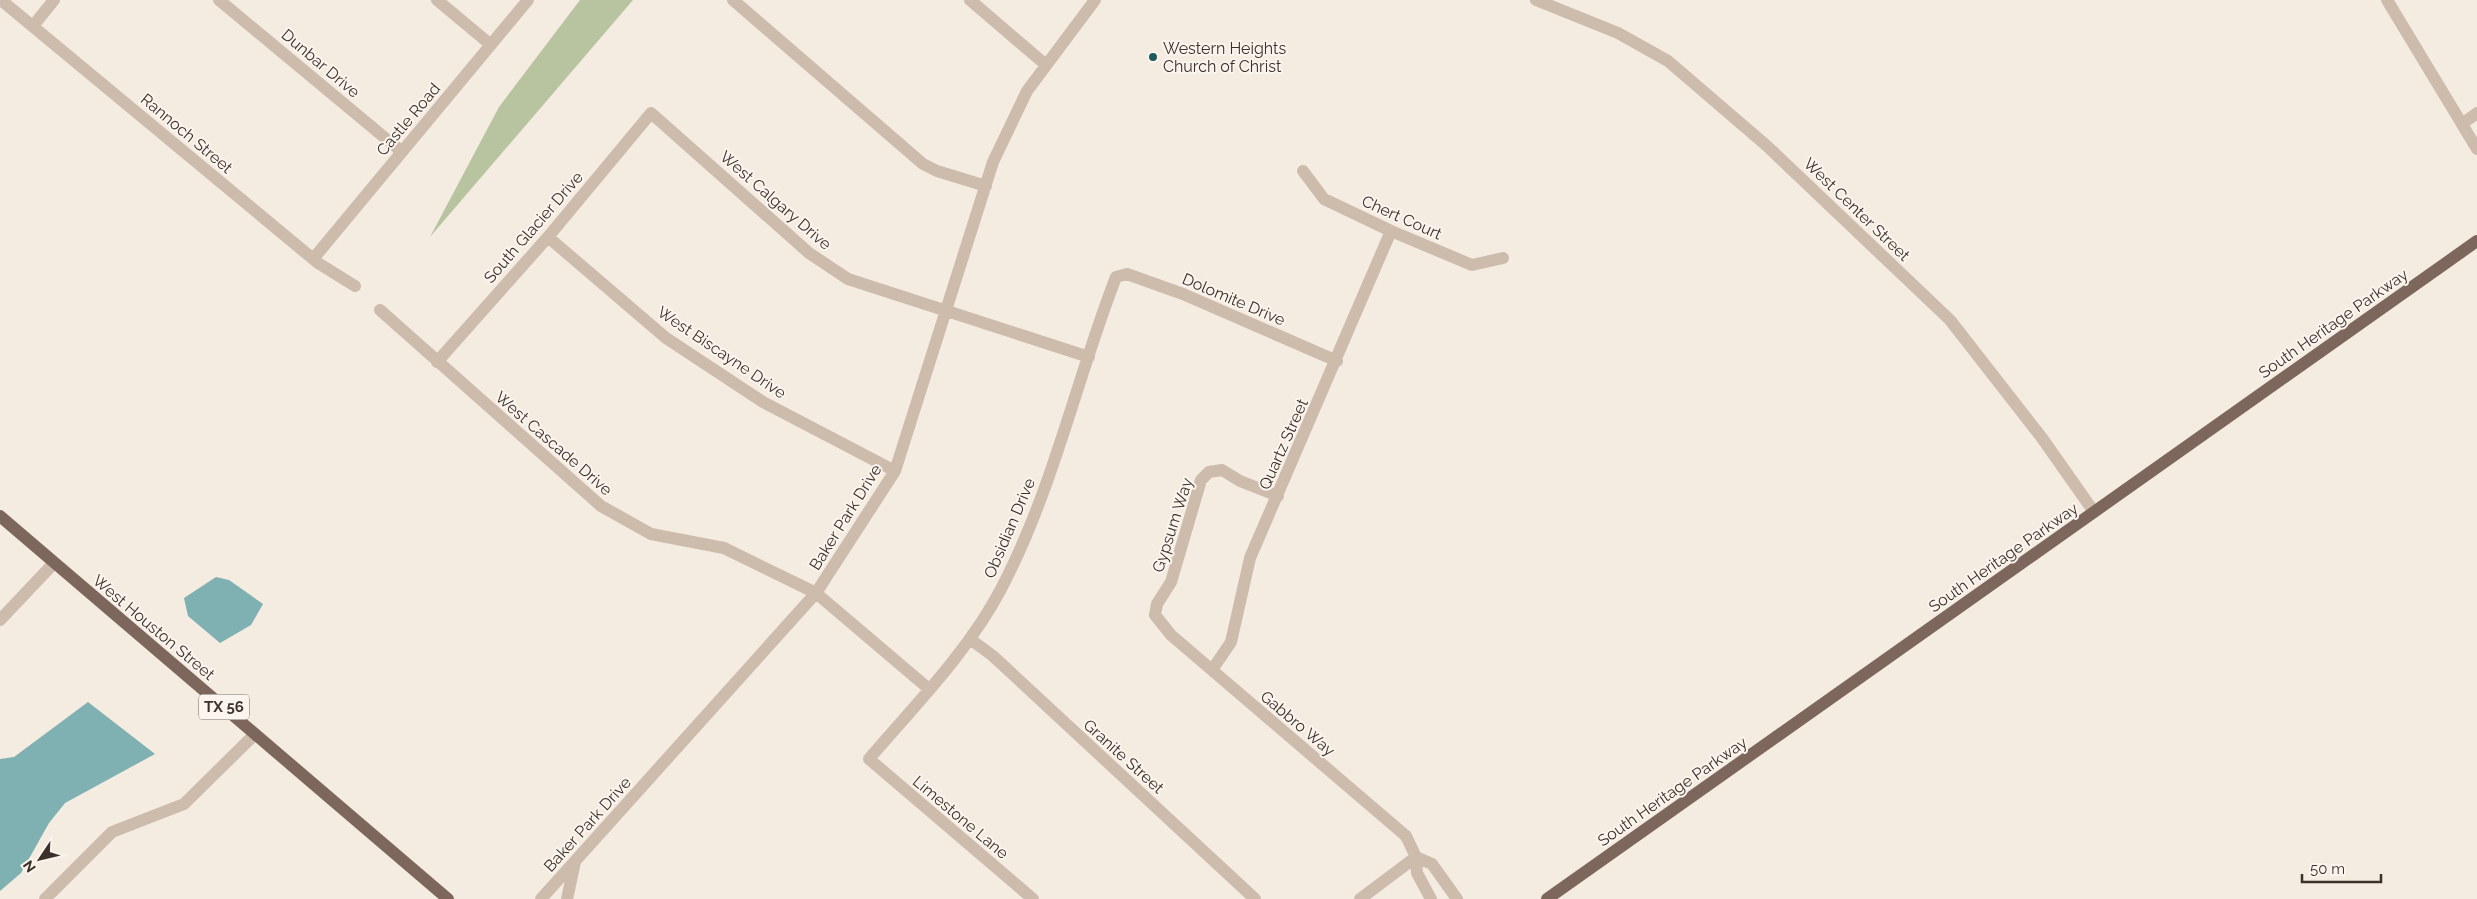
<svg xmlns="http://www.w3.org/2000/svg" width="2477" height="899" font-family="Raleway,sans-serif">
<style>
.green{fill:#b8c4a0}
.water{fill:#7fb0b2}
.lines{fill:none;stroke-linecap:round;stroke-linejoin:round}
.minor{stroke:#cdbbac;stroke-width:12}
.major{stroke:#7d675c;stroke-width:12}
.poi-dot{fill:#1f5a5e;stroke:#fbf5ee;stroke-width:2}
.labels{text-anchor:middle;stroke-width:4;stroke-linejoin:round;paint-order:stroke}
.shield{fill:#fbf5ee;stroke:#756b66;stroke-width:1}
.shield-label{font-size:15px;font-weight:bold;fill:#3b302b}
.poi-label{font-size:16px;fill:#3b302b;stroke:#fbf5ee;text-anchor:start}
.street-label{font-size:16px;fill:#3b302b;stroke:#fbf5ee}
</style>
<rect width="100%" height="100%" fill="#f4ebe1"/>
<path class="green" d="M580 0H633L430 237 499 107Z"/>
<path class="water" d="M216 577 229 580 263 604 251 625 220 643 188 616 184 598Z
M88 702 155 754 65 803 49 823 21 873 0 891V759L14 757Z"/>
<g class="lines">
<path class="minor" d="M1 0 318 263 355 286
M219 0 402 152
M437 0 491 45
M733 0 923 164 937 171 986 186
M970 0 1046 65
M1536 0 1618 33 1668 61 1767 146 1950 320 2042 438 2094 512
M2387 0 2477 149
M33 26 54 0
M2462 124 2477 113
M1303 171 1324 199 1391 231 1472 265 1503 258
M548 237 666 338 763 402 895 471
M313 259 528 0
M380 310 601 506 651 534 724 548 816 593 929 689
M437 362 548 237 651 113 809 253 848 279 1089 357
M1278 496 1240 481 1222 470 1209 472 1201 480 1171 582 1157 604 1155 615 1171 635 1406 836 1416 857 1417 873 1431 899
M0 620 54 563
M970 639 993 656 1255 899
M1212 670 1231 642 1250 558 1391 231
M1416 857 1432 864 1457 899
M45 899 112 832 184 804 255 734
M541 899 816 593 895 471 993 162 1027 91 1095 0
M567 899 575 862
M1033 899 869 759C915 705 968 652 1001 589 1053 490 1076 380 1116 277L1127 274 1183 294 1337 361
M1360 899 1416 857"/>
<path class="major" d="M0 516 448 899
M1547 899 2477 241"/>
</g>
<circle class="poi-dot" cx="1153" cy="57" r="5"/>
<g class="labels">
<rect class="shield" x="199" y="694.5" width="50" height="25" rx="4"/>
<g class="shield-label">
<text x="224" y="712">TX 56</text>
</g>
<g class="poi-label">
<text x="1163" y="54">Western Heights<tspan x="1163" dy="18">Church of Christ</tspan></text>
</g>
<g class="street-label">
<text transform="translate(321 63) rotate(40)" y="6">Dunbar Drive</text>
<text transform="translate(408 119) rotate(-50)" y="6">Castle Road</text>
<text transform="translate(187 133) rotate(40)" y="6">Rannoch Street</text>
<text transform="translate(776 200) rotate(41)" y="6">West Calgary Drive</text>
<text transform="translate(1857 209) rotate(44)" y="6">West Center Street</text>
<text transform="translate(1402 217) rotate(24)" y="6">Chert Court</text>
<text transform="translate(533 227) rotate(-49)" y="6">South Glacier Drive</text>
<text transform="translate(1234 299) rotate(23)" y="6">Dolomite Drive</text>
<text transform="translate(2333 323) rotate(-35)" y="6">South Heritage Parkway</text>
<text transform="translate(722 352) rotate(34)" y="6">West Biscayne Drive</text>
<text transform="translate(554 443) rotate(41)" y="6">West Cascade Drive</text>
<text transform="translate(1283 444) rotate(-66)" y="6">Quartz Street</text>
<text transform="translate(845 517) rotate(-58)" y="6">Baker Park Drive</text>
<text transform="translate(1172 525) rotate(-72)" y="6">Gypsum Way</text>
<text transform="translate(1009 528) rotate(-67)" y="6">Obsidian Drive</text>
<text transform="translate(2003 557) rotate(-35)" y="6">South Heritage Parkway</text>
<text transform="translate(154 627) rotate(40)" y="6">West Houston Street</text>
<text transform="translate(1298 723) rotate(40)" y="6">Gabbro Way</text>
<text transform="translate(1124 756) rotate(42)" y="6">Granite Street</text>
<text transform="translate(1672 791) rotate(-35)" y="6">South Heritage Parkway</text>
<text transform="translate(961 817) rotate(40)" y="6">Limestone Lane</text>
<text transform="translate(587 824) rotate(-48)" y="6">Baker Park Drive</text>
</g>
</g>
<g transform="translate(40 859) rotate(235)" stroke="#fbf5ee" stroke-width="4" paint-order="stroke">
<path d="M0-4L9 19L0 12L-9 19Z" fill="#3b302b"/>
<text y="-8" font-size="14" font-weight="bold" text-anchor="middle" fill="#3b302b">N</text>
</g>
<path d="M2302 874v8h79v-8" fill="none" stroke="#3b302b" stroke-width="2.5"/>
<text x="2310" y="874" font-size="15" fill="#3b302b" stroke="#fbf5ee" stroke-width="4" paint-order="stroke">50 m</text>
</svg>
